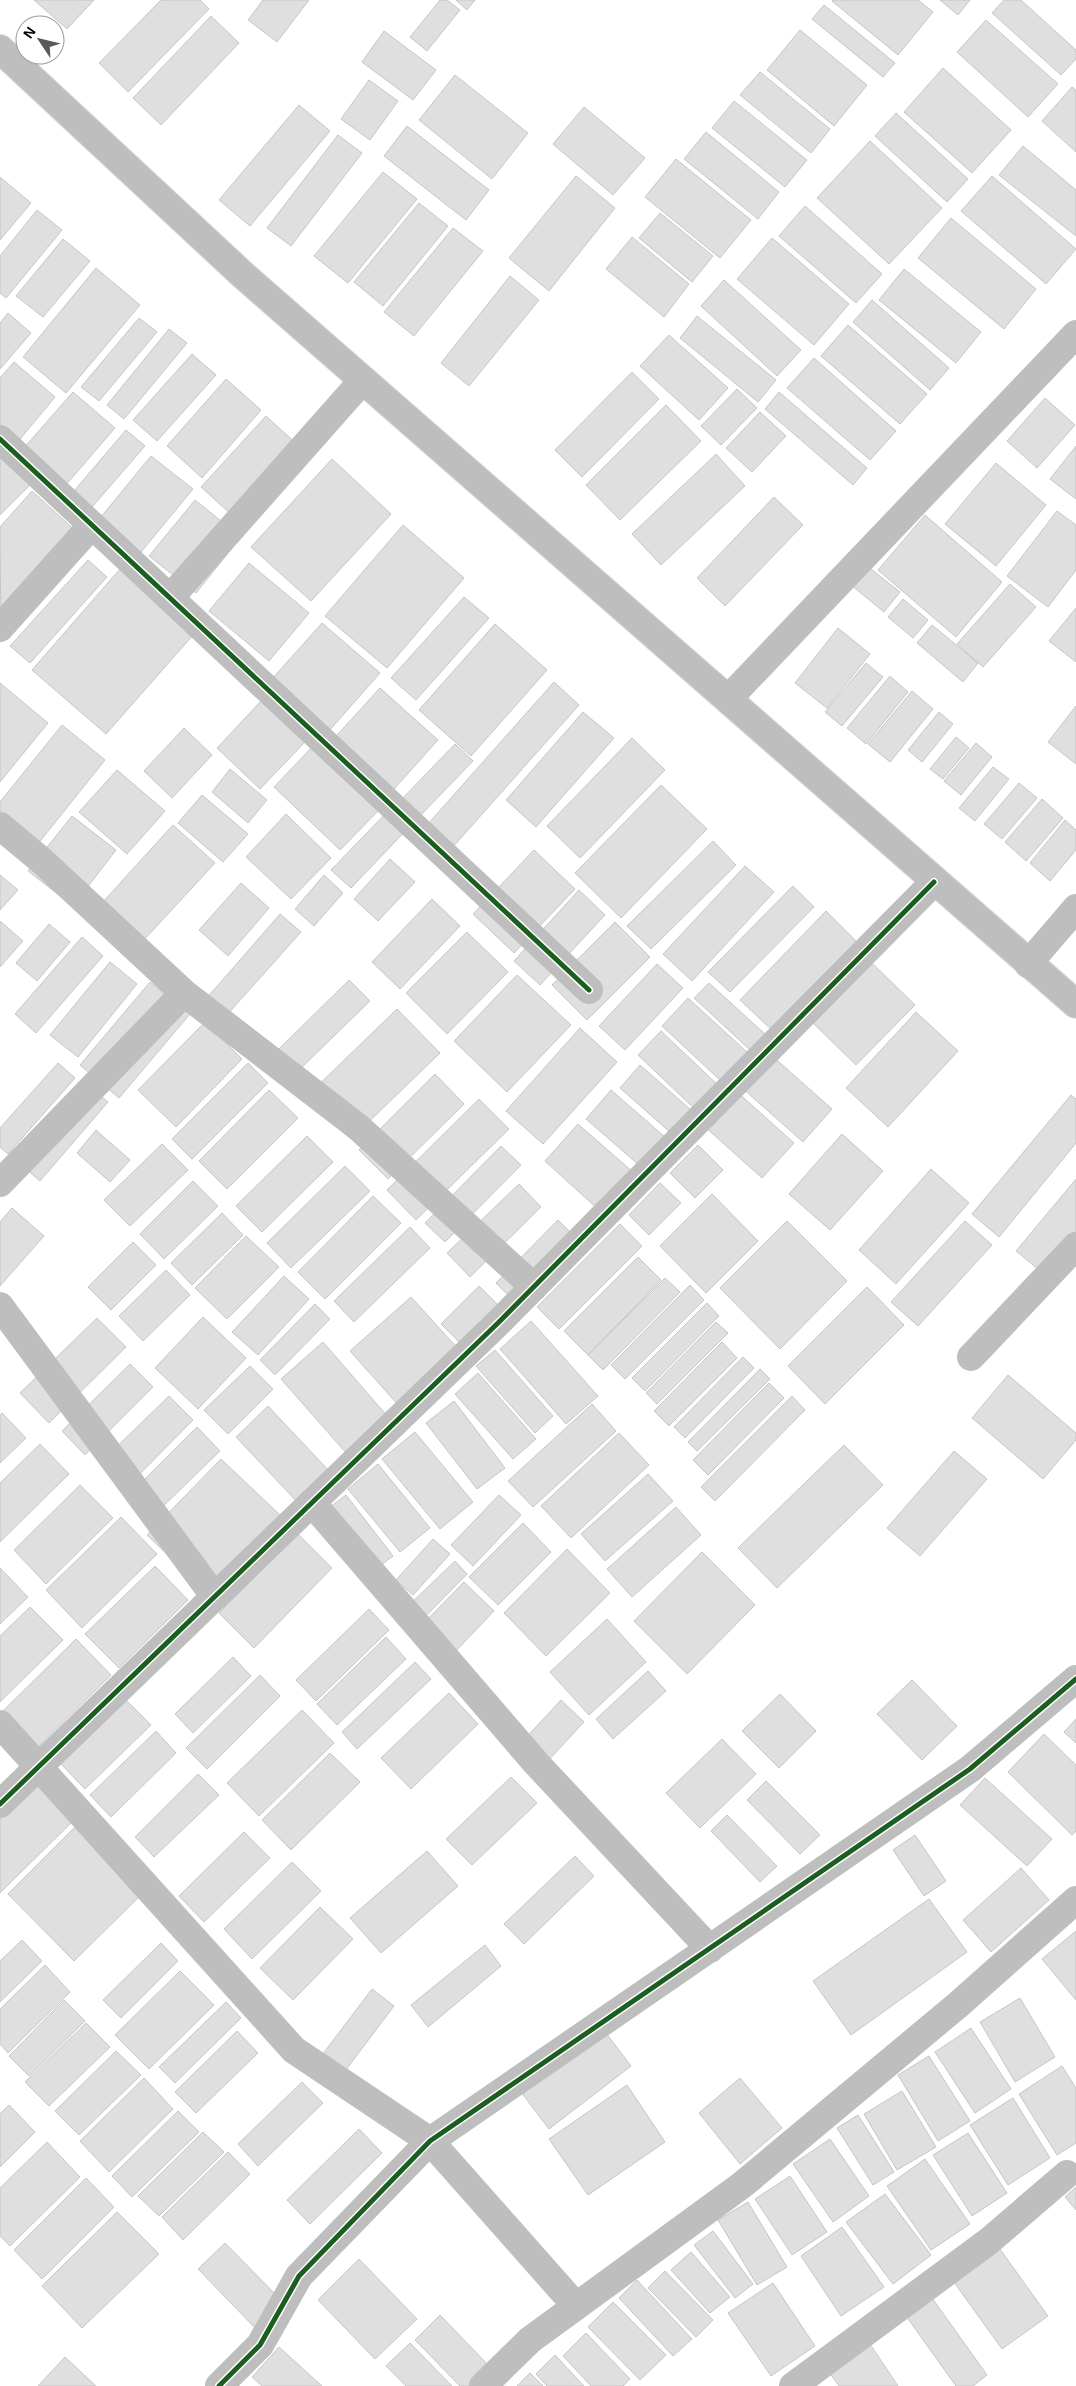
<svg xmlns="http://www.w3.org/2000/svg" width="1076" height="2386" font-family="Arial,sans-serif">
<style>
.building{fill:#dfdfdf;stroke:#c6c6c6}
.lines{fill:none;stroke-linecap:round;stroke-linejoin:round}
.primary-casing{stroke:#dbdbdb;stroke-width:30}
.street{stroke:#bebebe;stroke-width:28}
.primary{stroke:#bebebe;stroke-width:28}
.cycleway-casing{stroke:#fff;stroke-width:8}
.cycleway{stroke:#1b5e20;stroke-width:5}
</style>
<rect width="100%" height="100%" fill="#fff"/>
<path class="building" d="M34 0H94L67 29Z
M161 0H200L209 9 128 92 99 63Z
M263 0H309L277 42 248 20Z
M440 0H447L460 10 427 51 410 37Z
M456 0H475L467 10Z
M833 0H918L933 12 898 55 832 1Z
M940 0H970L958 15Z
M1004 0H1021L1076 50V59L1061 75 992 13Z
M824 5 895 63 883 77 812 19Z
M211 16 239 43 161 125 133 98Z
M986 20 1058 84 1028 117 957 52Z
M800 30 867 85 834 126 767 70Z
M384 31 436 70 413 100 362 62Z
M943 68 1011 130 972 173 904 112Z
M760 72 830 129 811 153 740 95Z
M455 75 528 133 492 179 419 120Z
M369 80 398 101 370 140 341 119Z
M1072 87 1076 90V152L1042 121Z
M734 101 807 160 785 187 712 128Z
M299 105 330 131 250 226 219 200Z
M584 107 645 158 613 195 553 144Z
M896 113 968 179 947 202 875 136Z
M407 126 489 190 466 220 384 156Z
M706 132 779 192 758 219 684 159Z
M338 135 362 153 291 246 267 228Z
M870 141 942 208 889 264 817 198Z
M1023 146 1076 190V236L999 175Z
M676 159 751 220 720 258 645 197Z
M383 172 417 199 348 283 314 256Z
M576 176 615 208 549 291 509 258Z
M992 176 1076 249 1046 284 961 211Z
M0 177 31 203 0 240Z
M419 203 448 226 383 306 354 282Z
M805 206 882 274 856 303 779 236Z
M37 210 62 230 6 298 0 293V256Z
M660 213 713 256 692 282 639 238Z
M951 218 1036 289 1004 329 918 258Z
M453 228 483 251 414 336 384 312Z
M632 237 689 284 664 317 606 269Z
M772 238 849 304 814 345 737 279Z
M63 239 90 261 43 317 16 296Z
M96 268 140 305 66 393 23 357Z
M904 269 981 332 956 363 879 300Z
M510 276 539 300 469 386 441 363Z
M724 280 801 350 777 376 701 306Z
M872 300 949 368 930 390 853 322Z
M8 313 31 333 0 369V323Z
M697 316 776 380 758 402 680 338Z
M139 318 157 332 99 401 81 387Z
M848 325 927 394 900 424 821 356Z
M169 329 187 343 124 419 107 405Z
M669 335 728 388 699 420 640 366Z
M192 354 216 375 157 441 133 420Z
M814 358 896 431 870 460 787 388Z
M14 362 55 397 16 444 0 430V378Z
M632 372 659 399 582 477 555 450Z
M226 379 261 410 202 478 167 446Z
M737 389 757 408 721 445 701 426Z
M73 392 115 428 64 487 22 450Z
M779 392 867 468 853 485 765 409Z
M1045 398 1075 425 1037 468 1007 441Z
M666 405 701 441 620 520 586 485Z
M760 412 786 436 752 472 726 448Z
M266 416 311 457 246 528 201 487Z
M126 430 145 446 86 514 68 498Z
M1076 446V499L1050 479Z
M0 453 31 484 0 515Z
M716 454 745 486 661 565 632 534Z
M151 456 193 489 137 557 96 523Z
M332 459 391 514 311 601 251 547Z
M996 463 1046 505 996 566 945 524Z
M32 491 89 543 1 642 0 527Z
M774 497 803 525 725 606 697 578Z
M195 500 241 537 196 593 149 556Z
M1057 511 1076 525V570L1048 607 1007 576Z
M925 515 1002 582 956 637 878 570Z
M403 525 464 578 387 668 325 616Z
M88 560 107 577 30 663 10 646Z
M249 563 309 613 269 661 209 611Z
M867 566 900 592 884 612 851 585Z
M120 569 194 634 106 734 32 670Z
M1010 584 1036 607 983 667 957 644Z
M464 597 489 618 416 700 391 678Z
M903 599 928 620 913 638 888 617Z
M1076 608V662L1049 641Z
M322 623 380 673 321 740 263 689Z
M495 624 547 670 471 756 419 710Z
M932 625 978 663 963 682 917 643Z
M838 628 870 654 827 708 795 683Z
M866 663 883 677 842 726 825 712Z
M890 676 908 692 866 744 847 728Z
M554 682 579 705 452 848 427 825Z
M0 683 48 723 0 782Z
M380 688 438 740 385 799 327 746Z
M912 691 933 709 890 762 868 744Z
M261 701 305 742 260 789 217 748Z
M1076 706V764L1048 742Z
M583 712 614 738 536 827 506 800Z
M939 712 953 724 922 762 908 750Z
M62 725 105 760 25 860 0 839V802Z
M184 728 212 755 172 798 144 771Z
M956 737 969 748 943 779 930 769Z
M632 738 665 770 580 858 547 826Z
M976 743 992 757 961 795 944 781Z
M315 744 382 807 340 850 274 787Z
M455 744 473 761 416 820 398 803Z
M993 767 1009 779 975 821 959 808Z
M230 769 267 800 248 823 212 792Z
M117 770 165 811 127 854 79 812Z
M1019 783 1037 798 1002 839 984 824Z
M661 785 707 829 621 918 575 873Z
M202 795 248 834 223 862 178 823Z
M1042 799 1063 818 1026 861 1005 842Z
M392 807 411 825 351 888 331 870Z
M286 814 331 858 291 899 246 857Z
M72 816 116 850 73 906 28 871Z
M1065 820 1076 830V850L1050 881 1030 863Z
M173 825 215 863 142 942 101 904Z
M713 841 736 865 651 949 627 926Z
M534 850 575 889 514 953 473 914Z
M390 859 415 882 378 921 354 899Z
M745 866 774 892 692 981 663 954Z
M0 875 18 890 0 910Z
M324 875 343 893 314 926 295 909Z
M241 883 269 908 228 956 199 930Z
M793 886 814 907 730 992 708 972Z
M579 890 605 915 540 985 514 961Z
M432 899 460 926 400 989 372 962Z
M826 911 860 945 775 1033 740 1000Z
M280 914 301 932 226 1016 206 999Z
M0 921 23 941 0 967Z
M615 922 650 957 587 1020 552 985Z
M49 924 70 942 37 981 16 963Z
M467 932 508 972 447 1034 406 993Z
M82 937 103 956 36 1033 15 1014Z
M110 962 137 984 78 1057 50 1035Z
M871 962 915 1005 856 1065 812 1022Z
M657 964 683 988 625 1050 599 1026Z
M517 975 571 1025 507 1092 454 1041Z
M349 980 370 1001 298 1071 278 1050Z
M150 982 190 1014 119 1098 80 1065Z
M709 983 765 1034 750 1050 694 998Z
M688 998 748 1053 721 1081 662 1026Z
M397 1009 440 1053 351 1139 308 1095Z
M916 1012 958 1051 888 1127 846 1088Z
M205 1022 242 1059 176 1127 138 1090Z
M580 1028 617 1062 543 1144 506 1111Z
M661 1031 721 1088 698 1112 638 1055Z
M770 1054 832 1109 803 1142 741 1087Z
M58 1063 75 1078 8 1154 0 1147V1128Z
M248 1063 268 1083 192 1159 172 1139Z
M640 1065 691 1110 671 1133 620 1088Z
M435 1074 464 1104 388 1179 359 1150Z
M83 1081 108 1102 40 1181 15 1159Z
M269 1090 298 1118 227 1189 199 1161Z
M611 1090 665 1137 640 1166 586 1119Z
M736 1091 794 1143 762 1178 704 1126Z
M1071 1095 1076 1099V1143L999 1237 972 1214Z
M479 1099 509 1129 416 1220 387 1190Z
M578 1124 634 1173 600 1211 545 1161Z
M96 1130 130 1160 110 1182 77 1153Z
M842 1134 883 1171 830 1230 789 1194Z
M307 1136 333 1162 262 1232 236 1206Z
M162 1144 188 1170 130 1226 104 1200Z
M698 1145 723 1170 695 1198 670 1173Z
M501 1146 521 1165 445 1242 425 1223Z
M345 1166 370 1191 291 1268 267 1243Z
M931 1169 969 1203 896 1284 859 1250Z
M1076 1179V1236L1044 1274 1016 1251Z
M193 1181 218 1206 164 1259 140 1234Z
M660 1183 681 1203 649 1235 629 1215Z
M519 1184 541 1207 470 1277 447 1253Z
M712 1194 758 1241 706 1293 660 1246Z
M373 1196 401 1223 325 1299 298 1272Z
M12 1208 44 1236 0 1286V1222Z
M222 1213 243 1235 192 1285 171 1263Z
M558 1220 575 1237 513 1300 496 1283Z
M787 1221 847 1281 780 1349 720 1288Z
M965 1221 992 1245 918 1326 891 1302Z
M620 1224 642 1246 559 1329 537 1307Z
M410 1227 430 1248 354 1322 334 1301Z
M246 1236 279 1267 227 1319 195 1288Z
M133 1242 156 1265 111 1310 88 1287Z
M638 1257 661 1280 588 1355 564 1331Z
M166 1270 190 1295 143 1341 119 1316Z
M284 1276 309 1299 258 1355 232 1332Z
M665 1278 680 1292 603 1370 588 1355Z
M690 1285 704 1300 625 1379 611 1365Z
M479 1286 499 1306 461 1344 441 1324Z
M867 1287 904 1325 825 1404 788 1366Z
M411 1297 461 1352 400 1407 350 1351Z
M707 1303 719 1316 645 1391 632 1378Z
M315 1304 330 1319 275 1375 260 1360Z
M203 1317 246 1358 198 1409 155 1368Z
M97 1318 126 1347 49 1423 20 1393Z
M531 1321 598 1396 566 1424 500 1349Z
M716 1322 728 1333 657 1404 646 1393Z
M323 1342 389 1418 347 1454 281 1379Z
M722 1342 737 1358 669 1426 654 1411Z
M495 1350 553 1416 535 1433 476 1366Z
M743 1357 754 1368 685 1438 674 1427Z
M130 1364 153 1387 85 1455 62 1431Z
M250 1366 273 1389 228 1434 204 1410Z
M760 1369 770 1379 697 1451 688 1442Z
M478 1373 536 1439 513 1459 455 1394Z
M1008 1375 1076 1433V1440L1043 1479 972 1418Z
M769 1383 784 1398 708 1475 693 1460Z
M169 1396 193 1420 125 1489 100 1463Z
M792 1396 805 1410 715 1501 701 1487Z
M454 1401 505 1468 477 1489 426 1423Z
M592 1404 616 1431 533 1507 508 1481Z
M268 1406 332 1474 300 1505 236 1437Z
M2 1413 26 1438 0 1463V1416Z
M197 1427 220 1451 152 1517 130 1494Z
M415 1432 473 1502 440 1529 382 1459Z
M619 1433 649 1465 571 1538 541 1506Z
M40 1444 69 1474 0 1542V1483Z
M844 1445 883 1485 777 1588 738 1548Z
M954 1451 987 1479 920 1556 887 1528Z
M221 1459 280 1515 206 1592 147 1535Z
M378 1464 430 1528 400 1552 348 1489Z
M648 1474 673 1501 605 1561 581 1534Z
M80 1485 113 1518 46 1584 14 1550Z
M346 1495 393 1556 361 1580 314 1519Z
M499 1495 521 1515 473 1566 451 1545Z
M676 1507 701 1535 632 1597 607 1569Z
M121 1517 157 1554 82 1628 46 1590Z
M523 1523 551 1552 498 1605 469 1577Z
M298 1534 332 1568 254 1648 219 1613Z
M433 1539 450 1554 413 1595 396 1580Z
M567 1549 610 1593 546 1656 504 1613Z
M702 1552 755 1605 687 1674 634 1621Z
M455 1561 467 1574 421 1621 407 1607Z
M155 1566 188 1600 119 1668 85 1634Z
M0 1568 28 1597 0 1624Z
M464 1582 494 1611 452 1655 422 1625Z
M30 1607 63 1640 0 1702V1636Z
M369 1609 389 1630 316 1701 296 1680Z
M607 1619 646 1662 589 1715 550 1672Z
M386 1637 406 1659 337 1725 317 1704Z
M76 1639 111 1675 36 1749 1 1713Z
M233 1657 251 1676 193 1733 175 1714Z
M415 1662 431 1679 357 1749 342 1732Z
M648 1671 666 1691 613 1739 596 1719Z
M260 1675 280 1696 207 1769 186 1748Z
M912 1680 957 1726 922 1760 877 1714Z
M449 1693 478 1724 411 1789 381 1758Z
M780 1694 816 1731 779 1768 742 1731Z
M124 1698 151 1725 85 1789 59 1762Z
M561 1700 584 1722 545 1764 522 1742Z
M302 1710 334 1743 259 1816 227 1783Z
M1076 1719V1743L1064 1732Z
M156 1731 176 1753 111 1817 90 1795Z
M1044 1734 1076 1765V1831L1072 1835 1008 1772Z
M722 1739 756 1774 700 1828 666 1793Z
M330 1753 360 1782 291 1850 262 1820Z
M198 1774 219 1795 154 1857 135 1837Z
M34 1776 76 1818 0 1893V1809Z
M511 1777 537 1803 472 1865 446 1839Z
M985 1778 1052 1839 1027 1866 960 1805Z
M766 1781 820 1835 800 1854 747 1800Z
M727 1815 777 1866 760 1882 711 1831Z
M80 1822 146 1890 74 1961 8 1894Z
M244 1832 270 1858 204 1922 179 1896Z
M915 1835 946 1881 924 1896 893 1850Z
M427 1851 458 1886 381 1953 350 1918Z
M575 1856 594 1876 524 1944 504 1924Z
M292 1862 321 1891 252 1959 224 1929Z
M1021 1868 1049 1900 991 1952 963 1920Z
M929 1899 967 1952 851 2035 813 1981Z
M320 1907 353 1939 293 2000 260 1968Z
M1076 1931V2000L1042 1959Z
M22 1940 42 1961 0 2002V1961Z
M161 1943 178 1961 121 2018 103 2000Z
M485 1945 501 1966 428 2027 411 2005Z
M45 1965 70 1992 8 2053 0 2044V2009Z
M180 1971 214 2005 149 2069 115 2035Z
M372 1989 394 2006 342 2075 319 2059Z
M1020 1998 1055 2057 1015 2082 980 2022Z
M64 2000 85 2021 29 2076 9 2056Z
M226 2002 241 2018 175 2083 159 2067Z
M86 2023 110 2047 49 2106 25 2082Z
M971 2028 1011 2089 975 2113 935 2052Z
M603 2029 631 2066 549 2129 521 2092Z
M237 2031 258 2053 196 2113 175 2092Z
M116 2051 141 2075 79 2135 55 2111Z
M929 2056 970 2121 938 2141 898 2075Z
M1062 2066 1076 2088V2143L1057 2155 1019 2094Z
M144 2078 173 2109 109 2172 80 2141Z
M740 2078 782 2128 740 2164 699 2113Z
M302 2082 323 2103 258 2166 238 2144Z
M627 2085 665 2142 588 2195 549 2139Z
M902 2091 936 2147 897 2170 864 2114Z
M1013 2098 1050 2158 1008 2185 970 2125Z
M9 2105 35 2132 0 2167V2114Z
M178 2111 199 2132 132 2197 112 2176Z
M858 2115 894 2172 873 2185 837 2128Z
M359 2129 382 2153 310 2224 287 2200Z
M203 2132 224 2152 159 2216 138 2196Z
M968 2133 1007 2193 972 2216 933 2155Z
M830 2139 869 2196 833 2222 793 2164Z
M47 2142 80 2177 10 2246 0 2236V2188Z
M228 2152 250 2174 183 2240 162 2217Z
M925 2159 970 2224 931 2250 887 2186Z
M790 2176 827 2232 792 2255 755 2199Z
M86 2178 114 2207 42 2279 14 2250Z
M1076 2187V2210L1065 2197Z
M885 2194 931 2255 893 2284 846 2222Z
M748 2202 787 2267 757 2285 718 2220Z
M117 2212 159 2254 82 2328 42 2286Z
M842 2227 884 2287 841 2316 801 2256Z
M713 2231 753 2284 735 2298 694 2245Z
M225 2243 284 2303 257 2330 198 2269Z
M997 2245 1048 2316 1002 2349 951 2278Z
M691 2252 730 2297 710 2313 671 2270Z
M359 2259 417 2319 375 2359 318 2300Z
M665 2271 713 2320 696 2337 648 2288Z
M637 2280 692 2339 673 2356 619 2298Z
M773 2283 815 2346 771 2376 728 2313Z
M927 2291 987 2375 973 2386H956L901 2309Z
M613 2302 666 2355 640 2380 588 2327Z
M440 2315 491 2368 473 2386H460L415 2340Z
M586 2333 630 2379 623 2386H591L563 2356Z
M410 2343 452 2386H406L386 2366Z
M870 2344 898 2386H839L829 2372Z
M279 2347 322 2386H262L252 2377Z
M555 2355 584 2386H547L536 2374Z
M65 2357 96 2386H38Z
M530 2373 543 2386H517Z"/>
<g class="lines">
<defs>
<path id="primary" d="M0 49 243 275 1076 1004"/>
</defs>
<use href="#primary" class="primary-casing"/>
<path class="street" d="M0 439 589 990
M170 598 363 380
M0 628 92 525
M728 699 1076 334
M0 826 42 861 184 993 358 1127 534 1287
M1028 964 1076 908
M0 1183 184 993
M0 1306 215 1597
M971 1357 1076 1246
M312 1503 536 1763 710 1949
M0 1724 294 2050 430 2141 576 2306
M0 1804 498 1323 934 882
M219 2386 260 2345 299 2276 430 2141 970 1769 1076 1679
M483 2386 530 2340 742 2185 959 2004 1076 1900
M793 2386 989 2241 1067 2174"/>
<use href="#primary" class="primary"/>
<defs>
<path id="cycleway" d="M0 439 589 990
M0 1804 498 1323 934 882
M219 2386 260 2345 299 2276 430 2141 970 1769 1076 1679"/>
</defs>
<use href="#cycleway" class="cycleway-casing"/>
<use href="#cycleway" class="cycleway"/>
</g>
<g transform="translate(40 40) rotate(305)"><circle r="24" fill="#ffffff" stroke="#999999"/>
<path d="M0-4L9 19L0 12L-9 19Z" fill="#595959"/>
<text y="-8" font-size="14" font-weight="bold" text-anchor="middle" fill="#000000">N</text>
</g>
</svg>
